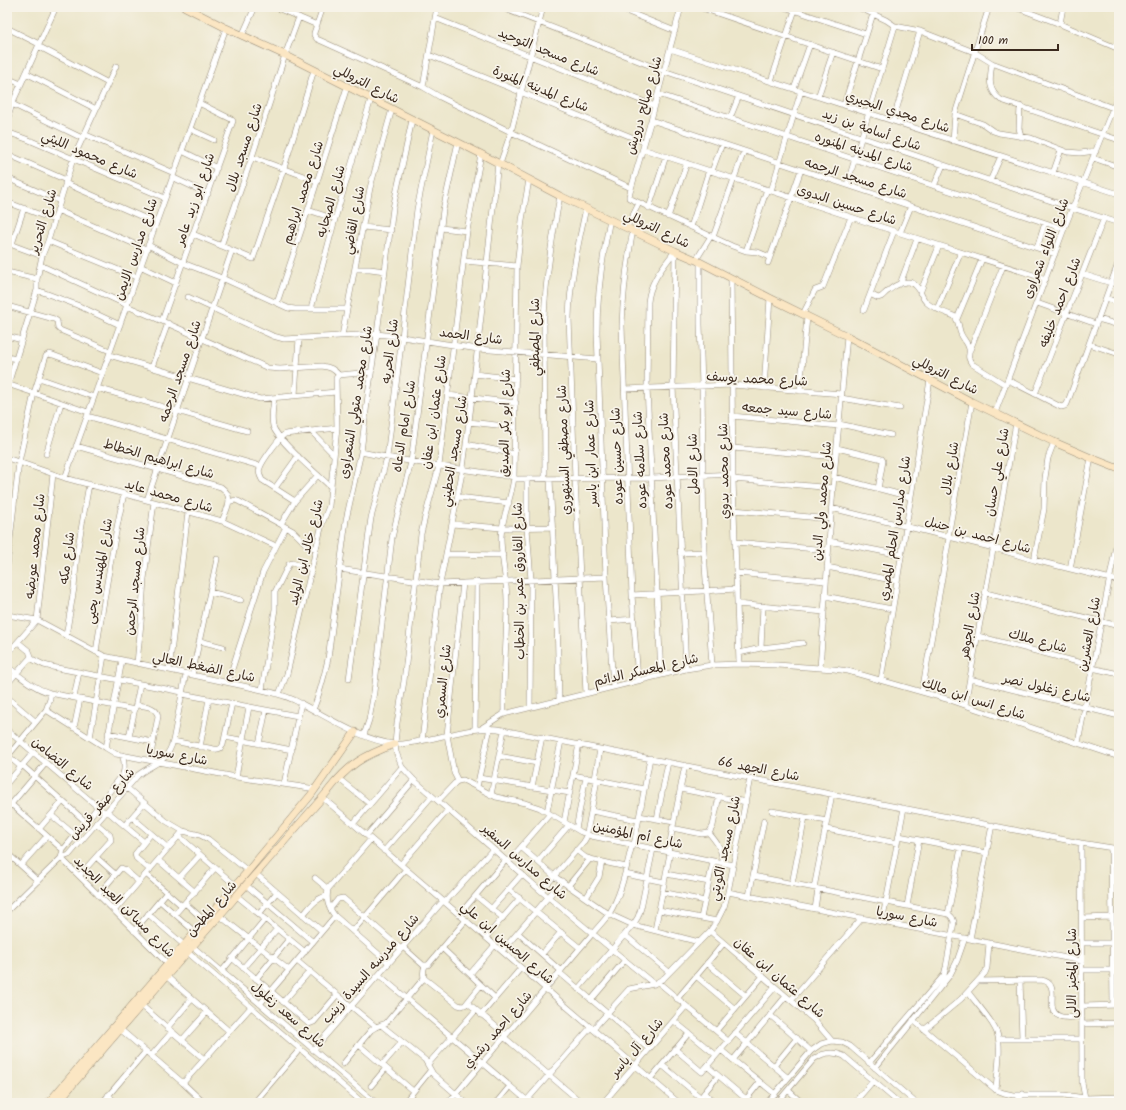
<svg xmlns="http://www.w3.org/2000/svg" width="1126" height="1110" font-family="Kalam,'Playpen Sans Arabic',sans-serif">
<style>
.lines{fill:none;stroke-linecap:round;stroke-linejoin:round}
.street-casing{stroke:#948874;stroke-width:6}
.secondary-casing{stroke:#948874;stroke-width:8}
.street{stroke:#fff;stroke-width:5}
.secondary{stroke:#fbe6c3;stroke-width:7}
.labels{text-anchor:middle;stroke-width:3.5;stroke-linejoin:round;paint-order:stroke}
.street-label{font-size:13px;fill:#3b2a1e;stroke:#f7f3e8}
</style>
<rect width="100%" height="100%" fill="#f7f3e8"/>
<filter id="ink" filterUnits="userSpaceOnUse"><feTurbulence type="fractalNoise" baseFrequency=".025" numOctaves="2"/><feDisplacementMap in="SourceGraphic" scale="8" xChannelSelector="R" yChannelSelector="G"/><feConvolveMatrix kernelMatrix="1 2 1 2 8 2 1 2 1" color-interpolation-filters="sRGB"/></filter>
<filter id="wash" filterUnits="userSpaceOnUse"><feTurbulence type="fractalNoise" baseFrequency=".012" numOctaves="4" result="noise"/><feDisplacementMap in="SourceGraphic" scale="16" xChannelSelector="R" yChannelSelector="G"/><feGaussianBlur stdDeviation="0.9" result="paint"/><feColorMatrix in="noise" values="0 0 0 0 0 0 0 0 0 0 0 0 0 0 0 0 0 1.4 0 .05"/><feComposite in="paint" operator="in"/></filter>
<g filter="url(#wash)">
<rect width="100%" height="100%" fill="#ece6cb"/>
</g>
<g filter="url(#ink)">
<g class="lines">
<defs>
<path id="street" d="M275 7 317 25
M323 7 314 33V35L317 39 423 87 440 97 511 132 631 188
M500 7 664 71 1072 208 1119 223
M616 7 675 31
M681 7 651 120 629 196V198L732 246 746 251 758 252 770 257
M699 7 882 69
M784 7 866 34
M858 7 886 20 895 26 920 31 974 52 992 63 1113 108
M1015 7 1060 24 1119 49
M7 13 10 7
M435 18 655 106
M1060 24 1063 7
M7 28 39 44
M242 36 255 7
M38 46 108 83
M670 49 1119 194
M429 55 644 142
M992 63C990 78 987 90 1001 100L1119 140
M26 73 96 109
M7 78 21 84
M771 81 796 7
M423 87 437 7
M794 89 810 44
M658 94 1064 229
M818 97 833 52
M12 104 82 138
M844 105 873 14
M1020 106 1019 128 1021 137
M955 114 983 124 993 131 999 133 1031 138 1067 152 1080 153 1096 151
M730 118 739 96
M651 120 1055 254
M7 121 12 104 56 7
M893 121 920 31
M190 129 214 140
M7 132 29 140 165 198
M84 134 174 173
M953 141 955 114 989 7
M643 149 900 233 1046 279
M182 151 217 168
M7 154 66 180
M481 154 467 231 439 466 425 517 421 534 404 681 397 723 395 744 396 752 402 767 414 780 541 891 654 984
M252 157 317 181
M1093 158 1119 167
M500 164 511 132 543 7
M712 171 722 144
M1053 173 1061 150
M172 177 208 194
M7 178 60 201
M990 181 1001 156
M65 183 156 223
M847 185 895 26
M934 186 943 165
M771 191 801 91
M7 202 54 220
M586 208C578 245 570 280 569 318L575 479 586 693
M649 208 666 156
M57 210 146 249
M308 210 335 219
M668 217 687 163
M610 219C602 258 597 292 597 332L606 577 613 687
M363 227 391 230
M627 227 639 203
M691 227 709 170
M441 228 467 231
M633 230C627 262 623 293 622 326L632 595 638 681
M900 233 911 206
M193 234 253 259 284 168 314 70
M713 237 744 151
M48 241 136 277
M7 243 42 256
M12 244 24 208
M148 245 183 263 222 278 288 308 295 309H347
M221 246 252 157 285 55 299 17
M1037 248 1045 223
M675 251 673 387 686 669
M746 251 767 189
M696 260 711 236
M464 261 517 266
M700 263V324L702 386 704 552 712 665
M768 263 801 170
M40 265 127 305
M140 266 176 283
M355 269H370L385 271
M7 272 37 279
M1082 274 1111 283
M731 278 733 479 739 664
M900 284 917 239
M37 290 77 305 120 325
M920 293 939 246
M870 294 878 298 881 297C884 295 885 293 888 291 895 285 909 277 916 286 921 290 921 297 926 302 932 308 946 313 954 316 960 322 958 328 961 334 963 339 968 343 969 349 970 357 966 355 972 364L1006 385
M188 297 273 336 284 339 377 334 402 337 478 349 598 359
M1106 298 1119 303
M277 303 308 210 347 87
M1037 303 1096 324
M7 306 54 319 57 321 58 328 60 330 110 351
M127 306 162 321 268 368 280 369 322 366C330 367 334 369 339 375
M311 309 335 219 371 99
M937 309 961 252
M864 310 894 231
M803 314 815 290 823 287 851 217
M957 319 982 259
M1098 319 1119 325
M162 321 233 121 231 119 199 103
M7 336 22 340
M342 336 370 188 392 109
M1089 344 1119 354
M970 350 1003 266
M109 355 253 397 260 399 336 392
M7 357 16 359
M152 367 168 323
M475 374 516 379
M39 378 94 397
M1008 380 1061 407 1065 406 1067 404 1119 261
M7 384 34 393 88 412
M7 388 37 290V279L42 256 48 241 73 159 116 66
M97 388 247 431
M764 388 770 298
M624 389 732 385 842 394
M800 391 807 317
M1035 394 1104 218
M295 395 299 339
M448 395 516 403
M274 398C273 407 271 417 273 426 276 439 319 476 331 487
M841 398 900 408
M995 413 1064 229 1119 93
M87 416 260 466
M732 416 839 426
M469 422 515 427
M839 424 891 435
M311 431 334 455
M466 444 515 454
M76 446 221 487C235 497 227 509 222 521
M733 448 836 457
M837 448 882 459 883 461 878 489
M361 452C412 463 463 469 514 477
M46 454 61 403
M7 458 65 478 154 502 222 521 276 546
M834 477 910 497
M65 478C118 328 172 178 226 28
M514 479 651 478 733 474
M527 479V528L531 580 530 707
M545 479 544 317C546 274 552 237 560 196
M550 479 557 617 559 700
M733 479 833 488
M275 488 298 456
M458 497 509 503
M147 500 232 250
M295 501 262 480C260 476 258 472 260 468 262 461 280 437 285 434L337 428
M229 502 235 500 238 501 293 531 307 545 316 549
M831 508 994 548 1034 560 1119 581
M734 510 831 519
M281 524 295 501 318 475
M452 524 502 528 552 527
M948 537 972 402
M829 541 901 555
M735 542 828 550
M680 553 704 552
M446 554 503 555
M1034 560 1044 509 1045 478 1048 458 1054 442
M7 566 19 462 34 393 46 356 49 354 53 355 102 373
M827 567 896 581
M339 569 440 584 606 577
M1070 569 1091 458
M736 573 826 581
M210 592 241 600
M986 593 1119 626
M632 595 737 589
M825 596 892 609
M737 604 824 612
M7 615 37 620 104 656 262 690C276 693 290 697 302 704 329 718 364 741 394 744 401 745 408 743 415 742 442 738 470 726 498 729L1081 843 1119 849
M609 621 634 619
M66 636 74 588 77 553 89 484
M978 636 1093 666
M200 641 223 647
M761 648 763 606
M96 652C104 599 112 546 124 494
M739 653 761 648 803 643
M7 654 37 620 53 474
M30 658 44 665 52 667 182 692
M137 663 141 623 144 579 154 502
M7 666C21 677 33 688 50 693L135 710
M820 668 833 488 847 336
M1092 668 1119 674
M169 670 188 512
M192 675 217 559
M661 675 647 388 648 302C650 281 663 267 675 251
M349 679 371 518 387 457 402 337 417 209 433 130
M970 679 1119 716
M881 680 930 380
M228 682 263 572 286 527
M7 684 30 658 31 656 29 651 18 642
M262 690 275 609V592L289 564 292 563 311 569
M922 692 949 538
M182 694 298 716
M279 694 287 674 316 549 322 524 329 506 337 428 336 378 339 375 371 372
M7 697 36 722
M74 698 79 672
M136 705C144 706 156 706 158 716L150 760
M965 705 1016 423
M46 710 106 748 116 754 236 777 316 789
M313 710C320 693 324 677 328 659L346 520 361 452 368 395 377 334 393 208 412 120
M504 714C503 677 507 639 507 601 507 580 501 558 501 537 502 516 512 497 514 477L517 266 522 220 529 180
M483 727 502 715 508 713 686 669 712 665 739 664 777 665 834 669 848 671 950 700 976 709 1119 757
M74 728 80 699
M475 729 477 582
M7 730 105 813
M108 733 153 742
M364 735 369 720 374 692 392 538 396 521 411 462 443 210 458 142
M129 737 140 684
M225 737 292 750
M90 738 104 656
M173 741 214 749C219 750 221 749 223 745L232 703
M422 741 440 584 463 468 472 398 498 163
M1078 743 1119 530
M259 744 266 710
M200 747 209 699
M106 748 122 660
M7 755 21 767
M499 756 537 763
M7 757 46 710 50 699V693
M22 765 86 822
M573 775 644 789
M236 777 249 707
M338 778 370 804
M479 778 570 793
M595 779 600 749
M458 781 454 773 447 735 463 583
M7 783 33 753
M284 784 301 703
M477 787 490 728
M532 787 542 737
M127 788 166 821 183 831 200 835 208 839 248 871
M680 789 746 802
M491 795 504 730
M323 798 679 1103
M438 801 455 783 458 781 463 780 496 797 525 803 540 808 581 832 591 836 733 865
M11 804 63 850
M7 809 46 763
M107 811 144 842
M591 811 638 820
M772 811 827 821
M547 812 561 741
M51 815 75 835
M639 816 674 822
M132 817 168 848
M657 819 668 762
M564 822 579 744
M353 824 402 767
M125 825 144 803
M672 828 702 834 709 833 713 826 719 796
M39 829 63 801
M576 829 586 777
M826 829 897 843
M709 833C717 843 723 849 722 863
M367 835 414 780
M179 836 236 886
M899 836 987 853
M371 839 328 889C326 901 328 907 335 916L389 963
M1081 843 1082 1082 1086 1103
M634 845 650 758
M521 847 554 876 609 914 633 925 699 942
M1111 848 1113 1005
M576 850 585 857 590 859 626 867
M384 851 432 796
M668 852 685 765
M7 853 38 881
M96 857 115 874
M61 858 169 965
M61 858 63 850 86 822 123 774C125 767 125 762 122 755
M158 860 195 892
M538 861 569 825
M508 862 550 814
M401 864 448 810
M21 865 47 836
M150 870 136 858 135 854 151 834
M146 874 182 906
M256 874 322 931
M625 874 664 882
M666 874 709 882
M79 876 111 840 110 835 96 823
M753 876 948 914C952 916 953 918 954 922L946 967 944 975 869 1063
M179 878 200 855
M315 878 328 889
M792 884 805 817
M246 885 313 942
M568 886 590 859
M814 888 832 794
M508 889 580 948
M541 891 583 843 586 838 597 780
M662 892 705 901
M728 892 1082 961
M98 895 121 868 124 869 139 882
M237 896 305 952
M476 896 503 918
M749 896 764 820
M586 898 599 877 602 862
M160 901 195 932
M445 902 493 849
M185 903 205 921
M907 906 919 840
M330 909 338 899 343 898 401 949
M491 909 522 874
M815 909 818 889
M659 910 717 921
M7 911 61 858 69 855 138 775C154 763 167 763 173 741L186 673
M114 911 183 831
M148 914 184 945
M175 914 215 868
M259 914 277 892
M948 914 961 848
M303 915C310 907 316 898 327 896
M459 915 506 860
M220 916 289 970
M701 918 713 862
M1082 918 1112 917
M882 922 904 808
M655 930 670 853
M134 931 167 892
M353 931 406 869
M710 931 814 1020 832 1041
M518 933 561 971
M625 935 669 972
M486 937 520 898
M970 939 992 825
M1082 943H1112
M191 945 376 1103
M403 947 423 965H428L466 920
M442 948 495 998
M186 951 363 1103
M502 951 562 881
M542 954 561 932
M232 958 309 1024 314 1022 337 995
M297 961 376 1027
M707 963 746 996
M425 966C423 970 423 973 424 978L458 1005 462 1006 465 1005 481 985
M243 968 277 929
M1082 970H1112
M222 971 265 919
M560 973 649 1049
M470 974 495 945
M379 975 530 1103
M166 976 229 1031
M696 976 735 1009
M256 979 289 939
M1020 980 1022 1039
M978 981 1041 980C1063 983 1043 1009 1059 1016 1066 1019 1075 1017 1082 1016
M658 982 728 1041
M578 989 633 925 638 917 641 908 653 849
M968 992C976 1003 993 1021 997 1033 1002 1047 997 1074 996 1090
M677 999 724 943
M591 1000 625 960
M791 1000 862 918
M283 1002 310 971
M468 1003 506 1035
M260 1004 335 916
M141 1005 204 1059
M1082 1006 1119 1005
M481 1015 521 968
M770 1015 811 1051
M913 1020 996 1090 1004 1093 1013 1095H1064L1085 1098 1119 1097
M674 1021 716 1055
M1082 1024 1119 1023
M381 1025 425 1060 433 1074 466 1103
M167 1028 192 999
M120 1029 183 1083 204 1103
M593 1029 629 989 654 984 664 978 710 931 717 921 724 907 728 892 750 778
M924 1030 961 999 985 973 987 968 989 943
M716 1031 763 976
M735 1033 788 1078
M504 1037 582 1103
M999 1039H1082
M182 1040 207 1012
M359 1045 413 1091
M675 1049 702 1072 775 987
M313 1050 443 901
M721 1050 775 1094
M151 1056 172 1032
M733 1060 786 996
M343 1064 371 1030 376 1027 386 1023 424 978
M428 1064 476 1010
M382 1065 402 1042
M662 1065 700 1097
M707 1066 746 1099
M774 1066 797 1038
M875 1068 950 975 957 961 965 938
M651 1078 689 1033
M183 1083 251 1007
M371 1086 386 1068
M788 1090 802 1103
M704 1093 717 1103
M108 1095 116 1103
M858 1099 863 1103
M527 1100 591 1027
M102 1103 146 1051
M254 1103 300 1049
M404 1103 430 1071
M448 1103 593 933C598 927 604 921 609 914 622 893 626 868 632 845
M496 1103 510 1086
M603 1103 686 1006
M696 1103 718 1076
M743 1103 760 1082
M767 1103 811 1051 821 1044 832 1041 842 1042 850 1046 916 1103
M777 1103 814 1059C824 1052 833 1051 844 1056L899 1103
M854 1103 873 1081
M1015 1103 1023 1094"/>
<path id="secondary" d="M185 7 226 28 285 55 481 154 560 196 675 251 696 260 770 298 847 336 972 402 1054 442 1091 458 1119 469
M48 1103 248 871 311 795 355 732
M57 1103C146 998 238 895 328 791 349 764 363 756 395 744"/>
</defs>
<use href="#street" class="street-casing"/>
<use href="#secondary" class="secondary-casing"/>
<use href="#street" class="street"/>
<use href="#secondary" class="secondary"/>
</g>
</g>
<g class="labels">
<g class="street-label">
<text transform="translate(549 51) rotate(22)" y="5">شارع مسجد التوحيد</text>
<text transform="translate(367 83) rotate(27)" y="5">شارع التروللي</text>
<text transform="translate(541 88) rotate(22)" y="5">شارع المدينه المنورة</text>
<text transform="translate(643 105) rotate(-74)" y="5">شارع صالح درويش</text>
<text transform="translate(898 111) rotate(18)" y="5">شارع مجدي البحيري</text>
<text transform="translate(872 129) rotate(19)" y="5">شارع أسامة بن زيد</text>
<text transform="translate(243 147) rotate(-72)" y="5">شارع مسجد بلال</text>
<text transform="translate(864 151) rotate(18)" y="5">شارع المدينه المنوره</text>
<text transform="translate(90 154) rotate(23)" y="5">شارع محمود الليثي</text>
<text transform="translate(856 177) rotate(18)" y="5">شارع مسجد الرحمه</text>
<text transform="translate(302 192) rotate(-72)" y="5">شارع محمد ابراهيم</text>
<text transform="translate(194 199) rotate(-71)" y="5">شارع ابو زيد عامر</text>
<text transform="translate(330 201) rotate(-74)" y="5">شارع الصحابه</text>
<text transform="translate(847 204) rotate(18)" y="5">شارع حسين البدوى</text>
<text transform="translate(353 220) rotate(-79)" y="5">شارع القاضي</text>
<text transform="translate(42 221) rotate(-73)" y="5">شارع التحرير</text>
<text transform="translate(657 228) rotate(26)" y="5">شارع التروللي</text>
<text transform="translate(1045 248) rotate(-69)" y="5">شارع اللواء شعراوى</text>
<text transform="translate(135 249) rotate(-71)" y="5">شارع مدارس الايمن</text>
<text transform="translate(1059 302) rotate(-69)" y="5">شارع احمد خليفه</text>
<text transform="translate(471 335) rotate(7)" y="5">شارع الحمد</text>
<text transform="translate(534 337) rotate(-90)" y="5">شارع المصطفي</text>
<text transform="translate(389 351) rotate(-83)" y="5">شارع الحريه</text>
<text transform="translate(179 371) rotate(-71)" y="5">شارع مسجد الرحمه</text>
<text transform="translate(946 374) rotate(27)" y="5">شارع التروللي</text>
<text transform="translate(757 378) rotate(3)" y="5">شارع محمد يوسف</text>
<text transform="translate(355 402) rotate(-81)" y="5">شارع محمد متولي الشعراوى</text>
<text transform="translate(787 410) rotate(5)" y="5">شارع سيد جمعه</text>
<text transform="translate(433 412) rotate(-82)" y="5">شارع عثمان ابن عفان</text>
<text transform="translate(504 423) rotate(-89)" y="5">شارع ابو بكر الصديق</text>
<text transform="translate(403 426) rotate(-81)" y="5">شارع امام الدعاه</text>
<text transform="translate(563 450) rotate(-92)" y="5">شارع مصطفي السنهوري</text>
<text transform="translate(453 451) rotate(-81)" y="5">شارع مسجد الحطيني</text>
<text transform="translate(590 453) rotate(-92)" y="5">شارع عمار ابن ياسر</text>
<text transform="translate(616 456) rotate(-92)" y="5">شارع حسين عوده</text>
<text transform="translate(159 458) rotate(16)" y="5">شارع ابراهيم الخطاط</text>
<text transform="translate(639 460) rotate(-93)" y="5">شارع سلامه عوده</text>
<text transform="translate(665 461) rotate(-93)" y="5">شارع محمد عوده</text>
<text transform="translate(692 464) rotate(-91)" y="5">شارع الامل</text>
<text transform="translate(949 468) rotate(-80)" y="5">شارع بلال</text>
<text transform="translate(723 471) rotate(-91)" y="5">شارع محمد بدوي</text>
<text transform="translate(996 472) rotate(-80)" y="5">شارع علي حسان</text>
<text transform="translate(169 495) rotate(16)" y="5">شارع محمد عايد</text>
<text transform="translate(821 501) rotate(-85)" y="5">شارع محمد ولي الدين</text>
<text transform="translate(894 528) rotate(-81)" y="5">شارع مدارس الحلم المصري</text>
<text transform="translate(978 534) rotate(15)" y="5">شارع احمد بن حنبل</text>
<text transform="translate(34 546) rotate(-84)" y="5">شارع محمد عويضه</text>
<text transform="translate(305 552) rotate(-76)" y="5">شارع خالد ابن الوليد</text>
<text transform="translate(66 558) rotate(-83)" y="5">شارع مكه</text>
<text transform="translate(98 571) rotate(-80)" y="5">شارع المهندس يحيى</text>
<text transform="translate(134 581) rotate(-84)" y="5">شارع مسجد الرحمن</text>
<text transform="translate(518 581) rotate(-91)" y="5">شارع الفاروق عمر بن الخطاب</text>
<text transform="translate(969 625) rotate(-80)" y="5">شارع الجوهر</text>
<text transform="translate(1088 634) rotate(-79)" y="5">شارع العشرين</text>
<text transform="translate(1038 640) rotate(15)" y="5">شارع ملاك</text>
<text transform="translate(204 666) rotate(12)" y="5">شارع الضغط العالي</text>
<text transform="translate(646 669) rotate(-13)" y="5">شارع المعسكر الدائم</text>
<text transform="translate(442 681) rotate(-84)" y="5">شارع السمري</text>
<text transform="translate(1047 687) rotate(13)" y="5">شارع زغلول نصر</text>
<text transform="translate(974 698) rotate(18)" y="5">شارع انس ابن مالك</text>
<text transform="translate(177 754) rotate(11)" y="5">شارع سوريا</text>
<text transform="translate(63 763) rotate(40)" y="5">شارع التضامن</text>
<text transform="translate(759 768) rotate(11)" y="5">شارع الجهد 66</text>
<text transform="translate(101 803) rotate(-48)" y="5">شارع صقر قريش</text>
<text transform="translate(638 834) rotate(12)" y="5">شارع أم المؤمنين</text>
<text transform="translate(724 848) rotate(-78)" y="5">شارع مسجد الكويتي</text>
<text transform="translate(525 861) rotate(41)" y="5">شارع مدارس السفير</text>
<text transform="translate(125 906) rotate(45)" y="5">شارع مساكن العبد الجديد</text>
<text transform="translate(211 908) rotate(-49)" y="5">شارع المطحن</text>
<text transform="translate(907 916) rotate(11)" y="5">شارع سوريا</text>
<text transform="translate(508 942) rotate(41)" y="5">شارع الحسين ابن علي</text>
<text transform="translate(370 968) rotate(-49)" y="5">شارع مدرسه السيدة زينب</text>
<text transform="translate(1071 973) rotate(-90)" y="5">شارع المخبز الالى</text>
<text transform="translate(780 977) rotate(41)" y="5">شارع عثمان ابن عفان</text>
<text transform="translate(289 1014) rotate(41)" y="5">شارع سعد زغلول</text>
<text transform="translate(497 1029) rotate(-49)" y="5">شارع احمد رشدي</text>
<text transform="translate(636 1047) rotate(-49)" y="5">شارع آل ياسر</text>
</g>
</g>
<rect width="1126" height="1110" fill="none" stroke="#f7f3e8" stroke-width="24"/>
<path d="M972 44v6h86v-6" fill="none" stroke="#3b2a1e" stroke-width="2"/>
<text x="978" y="44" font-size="12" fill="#3b2a1e" stroke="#f7f3e8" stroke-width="3" paint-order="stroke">100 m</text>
</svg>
